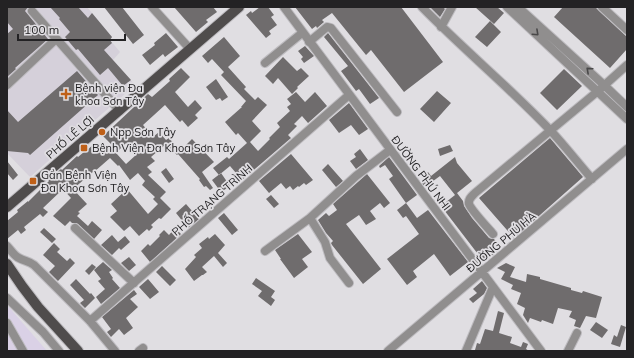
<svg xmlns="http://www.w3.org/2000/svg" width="634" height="358" font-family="Mulish,sans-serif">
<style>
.industrial{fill:#dad1e6}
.built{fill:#d5d0da}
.building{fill:#6f6c6d;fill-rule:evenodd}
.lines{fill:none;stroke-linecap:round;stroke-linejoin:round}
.minor-casing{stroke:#bebcc0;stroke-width:10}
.major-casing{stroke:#bebcc0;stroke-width:12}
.minor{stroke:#908e8e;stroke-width:8}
.major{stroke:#4f4c4c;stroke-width:10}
.oneway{stroke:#494849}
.poi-dot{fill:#bf6018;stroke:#e0dee2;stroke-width:1.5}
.labels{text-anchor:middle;stroke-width:3.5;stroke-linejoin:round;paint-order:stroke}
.poi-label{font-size:11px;fill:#232224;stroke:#e0dee2;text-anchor:start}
.street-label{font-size:11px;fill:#232224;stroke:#e0dee2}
</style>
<rect width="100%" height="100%" fill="#e0dee2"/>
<path class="industrial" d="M7 305 47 351H7Z"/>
<path class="built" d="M7 7H87L112 37 110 40 120 52 113 60 135 85 30 177 7 153Z"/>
<path class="building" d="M7 7H28L25 11 48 39 15 68 16 69 7 77V34L13 29 7 22Z
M50 7H78L88 18 92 13 112 37 110 40 112 43 104 50 131 80 123 86 108 68 100 75 78 49 76 50 65 37 70 32 59 19 60 18Z
M104 7H122L144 35 133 44Z
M174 7H213L217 12 206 20 208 22 196 32Z
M260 7H268L274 15 271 17 277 25 269 31 271 34 266 38 246 15 251 11 252 13Z
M295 7H401L443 62 404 92 371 50 366 55 332 13 322 20 324 22 317 28 316 26 312 29Z
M430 7H443L445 9 440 17Z
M475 7H497L504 13 494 24Z
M563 7H595L627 37V49L610 68 554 17Z
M490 21 501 32 487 47 475 37Z
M166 33 178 47 165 57 163 54 150 65 142 55 155 45 154 43Z
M328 33 379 98 370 104 359 89 356 91 341 71 348 66 324 37Z
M224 37 240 56 228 67 246 87 244 89 255 100 258 97 267 105 252 121 261 131 250 142 258 151 270 139 269 138 280 127 277 123 290 111 287 107 291 104 287 99 296 92 305 102 315 92 327 106 308 123 302 116 294 124 297 126 288 135 291 138 242 180 230 166 219 175 213 168 227 157 229 159 247 143 238 133 236 135 225 122 242 107H241L246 101 221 75 224 72 212 59 208 63 202 56Z
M305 46 314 56 304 63 301 59 303 57 298 51Z
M283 57 297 71 301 68 309 76 297 87 298 88 292 94 278 78 273 84 265 76Z
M181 68 190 77 175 92 188 107 195 100 202 108 195 115 198 118 188 127 182 120 180 122 165 105 143 125 153 137 159 132 166 140 169 138 180 151 192 139 214 162 202 172 213 188 210 190 206 186 204 187 199 180 200 179 178 154 177 155 166 144 151 157 155 161 147 167 152 172 148 175 166 192 160 198 171 209 161 219 159 218 151 225 153 227 149 231 147 229 139 236 130 226 124 231 110 217 117 211 111 204 127 189 148 214 158 204 153 199 155 197 142 185 145 181 138 173 130 180 119 165 118 166 110 158 94 172V171L73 189 87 204 78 212 80 213 77 216 88 226 92 221 102 230 94 239 78 224 76 223H72L70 221 65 226 53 216 71 198 63 189 43 208 48 212 43 217 40 214 24 227 26 230 21 234 18 230 7 239V221L18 212 17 210 28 201V202L49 181 48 180 61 169 62 170 77 156 78 157 84 152H85L95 143 104 153 112 145 103 136 148 94 152 97 170 81 169 79ZM126 143 136 155 126 164 116 153Z
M564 69 582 86 557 110 540 93Z
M77 71 98 95 30 155 28 153 7 151V110L18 122Z
M216 79 228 97 222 101 220 98 216 100 206 87Z
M437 91 451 103 434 122 420 109Z
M349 103 368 129 359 135 351 125 339 133 329 120Z
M550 138 583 177 514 238 479 198Z
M450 145 453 151 440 156 438 149Z
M360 149 368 160 356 169 350 161 356 157 354 154Z
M291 154 313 180 306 185 304 183 299 187 298 186 293 190 290 186 286 189 281 183 269 193 259 181Z
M389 157 417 195 406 203 389 179 393 176 385 165 380 168 379 166Z
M455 157 457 163 472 181 457 193 463 201 464 206 472 218 489 238 492 239H494L501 248 484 262 441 206 455 195 440 176 425 187 422 183 426 180 423 176 428 172 431 176Z
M7 161 18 175 13 180 7 173Z
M328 164 343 181 336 187 322 170Z
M166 168 174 179 169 183 161 172Z
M221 173 230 186 221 192 212 180Z
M367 174 390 203 384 208 380 203 370 211 376 219 366 225 359 215 346 224 381 269 363 284 332 245 331 243 333 241 326 233 318 220 326 213 329 216 337 210 333 204Z
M271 195 279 204 274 208 266 199Z
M406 203 417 218 428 210 468 262 450 276 434 254 413 271 417 277 407 285 387 259 419 234 406 216 403 218 397 210Z
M186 204 199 219 188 228 176 213Z
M224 213 238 230 232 235 218 218Z
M44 228 56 239 52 243 40 232Z
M175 228 181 234 150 262 141 251 148 244 150 246 160 236 159 235 164 230 169 235Z
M215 234 225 245 218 253 227 263 223 267 214 256 202 267 207 272 203 275H202L194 281 185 269 196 257 194 255 202 248 199 244 208 237 209 239Z
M298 234 312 252 302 259 308 267 294 278 280 259H281L275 250Z
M112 235 118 242 125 236 130 242 121 250 119 248 112 255 101 245Z
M54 243 60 249 57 252 67 261 70 258 75 263 58 281 49 272 55 266 43 255Z
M129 257 136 265 129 271 121 263Z
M103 262 112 270 109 272 113 278 112 279 120 288 101 304 96 297 105 289 98 281 101 279 94 270Z
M506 263 515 267 510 277 526 282 527 274 540 277V279L571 288V290L582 293 583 291 602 297 596 318 586 316 580 328 574 326 576 320 569 317 572 311 558 308 553 324 542 320 541 322 530 318 528 323 523 315 525 308 517 304 521 293 511 289 513 285 501 279 505 272 497 268Z
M92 264 96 267 89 275 85 271Z
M162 266 176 280 170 286 156 272Z
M256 278 275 291 271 297 275 300 271 306 258 296 262 291 252 284Z
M76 279 90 294 91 293 95 298 85 308 80 303 84 300 70 285Z
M148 279 159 292 150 299 139 287Z
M482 281 487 288 484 294 473 303 469 299 477 293 473 289Z
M134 290 137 294 130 299 138 307 126 318 133 328 124 335 119 329 111 337 107 332 111 329 102 317Z
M498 311 504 313 499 333 512 337 510 343 521 347 523 342 528 344 526 349 529 351H479L475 350 477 343 480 344 485 329 493 331Z
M596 322 608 330 602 338 590 330Z
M621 325 626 327 620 347 611 344 614 335 617 337Z"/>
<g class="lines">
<defs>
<path id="minor" d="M152 7 190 49
M284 7 541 351
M422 7C463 49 509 87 550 130 565 146 578 163 592 179
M507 7 627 119
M518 7 604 85 627 107
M602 7 627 30
M32 11 120 111
M441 27 452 7
M309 42 327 27 331 28 397 112
M265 63 302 33
M7 85 56 39
M310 218 325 242 330 258 349 283
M75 228 134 283
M493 234C488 228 471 210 469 204 468 199 472 196 475 193L598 91 627 65
M7 246C11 250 14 256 19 258 24 261 29 261 34 265L90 321 115 351
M265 251 310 218 356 176 390 150
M7 298 43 332 59 351
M90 321 154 265 349 95
M7 323 23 351
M139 351 143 348
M388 351 627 149
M466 351 493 287
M568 351 577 333"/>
<path id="major" d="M7 207 239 7
M7 264 22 286 38 307 78 351"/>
</defs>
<use href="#minor" class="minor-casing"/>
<use href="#major" class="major-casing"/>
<use href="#minor" class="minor"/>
<use href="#major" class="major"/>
</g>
<defs><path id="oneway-chevron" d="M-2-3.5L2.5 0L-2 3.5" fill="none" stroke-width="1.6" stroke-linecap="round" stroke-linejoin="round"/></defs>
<g class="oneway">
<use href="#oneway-chevron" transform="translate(536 33) rotate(43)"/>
<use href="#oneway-chevron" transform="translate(589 70) rotate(-138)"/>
</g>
<g class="poi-dot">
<path d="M64 88h4v4h4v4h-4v4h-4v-4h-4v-4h4z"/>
<circle cx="102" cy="132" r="4"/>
<rect x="80" y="144" width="8" height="8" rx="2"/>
<rect x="29" y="177" width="8" height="8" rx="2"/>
</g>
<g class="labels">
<g class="poi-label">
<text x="75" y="92">Bệnh viện Đa<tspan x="75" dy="13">khoa Sơn Tây</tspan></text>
<text x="110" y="136">Npp Sơn Tây</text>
<text x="92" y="152">Bệnh Viện Đa Khoa Sơn Tây</text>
<text x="41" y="179">Gần Bệnh Viện<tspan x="41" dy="13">Đa Khoa Sơn Tây</tspan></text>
</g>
<g class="street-label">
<text transform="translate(70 137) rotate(-41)" y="4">PHỐ LÊ LỢI</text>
<text transform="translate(421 173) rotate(53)" y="4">ĐƯỜNG PHÚ NHI</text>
<text transform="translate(212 200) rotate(-41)" y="4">PHỐ TRẠNG TRÌNH</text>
<text transform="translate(501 242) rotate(-40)" y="4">ĐƯỜNG PHÚ HÀ</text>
</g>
</g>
<rect width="634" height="358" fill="none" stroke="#232224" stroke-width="16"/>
<path d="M18 34v6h107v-6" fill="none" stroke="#232224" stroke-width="2"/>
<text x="24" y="34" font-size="12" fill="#232224" stroke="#e0dee2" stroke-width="3" paint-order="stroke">100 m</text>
</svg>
